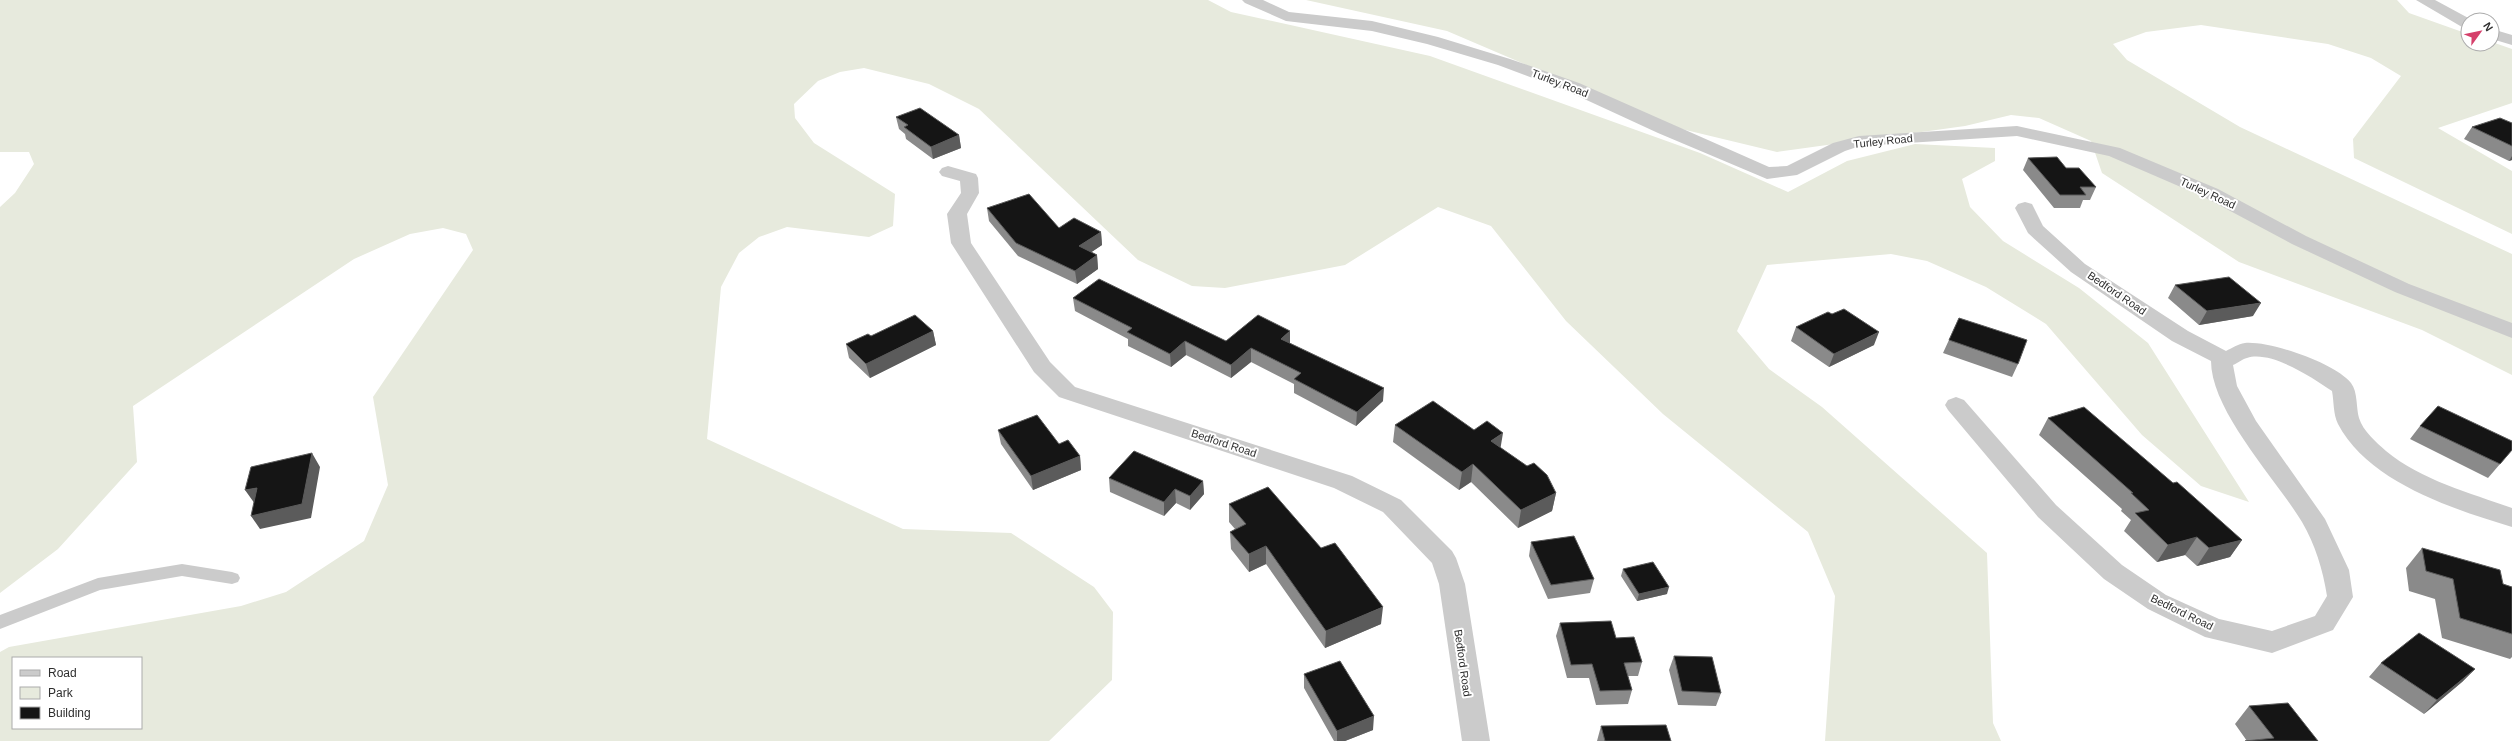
<svg xmlns="http://www.w3.org/2000/svg" width="2512" height="741" font-family="Arial,sans-serif">
<style>
.green{fill:#e7eadd;fill-rule:evenodd}
.lines{fill:none;stroke-linecap:round;stroke-linejoin:round}
.service{fill:#cbcbcb;fill-rule:evenodd}
.minor{fill:#cbcbcb;fill-rule:evenodd}
.wall{fill:#8a8a8a}
.shaded-wall{fill:#5b5b5b}
.building{fill:#151515;stroke:#5b5b5b}
.labels{text-anchor:middle;stroke-width:4;stroke-linejoin:round;paint-order:stroke}
.street-label{font-size:11px;fill:#2e2e2e;stroke:#fff}
</style>
<rect width="100%" height="100%" fill="#fff"/>
<path class="green" d="M0 0H1208L1231 12 1430 56 1700 153 1788 192 1847 161 1915 144 1995 148V161L1962 179 1970 207 2003 241 2079 288 2148 343 2249 502 2201 486 2142 435 2046 324 1986 287 1927 261 1891 254 1767 265 1737 331 1769 369 1822 407 1987 553 1993 723 2001 741H1825L1835 596 1808 532 1663 414 1566 321 1491 226 1438 207 1345 265 1225 288 1192 286 1138 260 979 109 929 84 864 68 840 72 818 81 794 104 795 118 814 143 895 194 893 226 869 237 787 227 759 237 739 253 721 287 707 439 903 529 1011 533 1094 587 1113 612 1112 680 1049 741H0V652L9 647 241 606 286 592 364 541 388 485 373 397 473 250 466 234 443 228 410 234 354 259 133 406 137 462 58 549 0 593V207L15 193 34 164 29 152H0ZM13 658H141V728H13Z
M1306 0H2397L2409 13 2468 34V44H2492V42L2512 49V103L2438 128 2512 171V234L2354 158 2353 139 2401 76 2371 58 2328 44 2201 25 2146 32 2113 44 2127 60 2240 127 2512 254V375L2422 330 2239 262 2102 173 2091 141 2039 118 2011 115 1965 126 1777 152 1669 126 1447 31Z"/>
<g class="lines">
<path class="service" d="M182 564 232 572 238 574 240 578 238 582 232 584 182 576 100 590 0 629V615L98 578Z"/>
<path class="minor" d="M1242 0H1263L1289 12 1372 21 1438 37 1510 59 1579 83 1769 167 1787 166 1833 143 1859 136 2017 126 2120 148 2218 189 2306 236 2409 284 2512 323V338L2395 292 2292 244 2204 197 2109 156 2017 136 1860 146 1845 151 1797 175 1767 179 1658 133 1567 91 1498 65 1427 44 1372 31 1286 21 1245 3Z
M2416 0H2435L2472 20H2468V29L2462 27Z
M2492 29 2512 35V45L2492 39Z
M948 166 976 174 978 178 979 193 967 214 971 243 1050 362 1075 387 1352 476 1401 500 1452 551 1456 558 1465 584 1490 741H1462L1439 584 1432 563 1383 512 1334 488 1059 397 1034 372 951 243 947 214 961 193 960 181 942 176 939 172 942 168Z
M2025 202 2032 204 2043 226 2085 264 2188 331 2226 351C2232 348 2238 344 2245 343 2271 341 2335 363 2351 383 2358 392 2356 408 2359 418 2363 431 2376 442 2386 451 2421 480 2470 493 2512 508V527C2453 509 2368 482 2338 424 2333 414 2334 401 2332 391 2313 378 2271 350 2247 358 2242 359 2238 363 2233 365L2237 386 2256 421 2325 519 2349 570 2353 597 2333 630 2272 653 2205 637 2148 609 2104 579 2038 517 1948 410 1945 405 1948 400 1956 397 1964 400 2056 505 2122 565 2166 595 2219 619 2272 631 2315 616 2327 596C2323 570 2315 544 2302 522 2276 479 2211 411 2211 361L2172 341 2071 272 2028 233 2015 208 2018 204Z"/>
</g>
<path class="wall" d="M896 117 959 135 961 148 933 159 906 139 905 134 899 129Z
M2512 123V160L2509 161 2464 139 2472 127Z
M2028 158 2066 168 2096 187 2090 200H2083L2080 208H2054L2023 170Z
M987 208 1059 228 1101 232 1102 245 1091 252 1097 255 1098 269 1077 284 1018 256 989 221Z
M2175 285 2253 316 2199 325 2168 298Z
M1073 298 1226 341 1290 343 1383 401 1356 426 1294 393V384L1251 362 1231 378 1186 355 1171 367 1128 346V339L1075 311Z
M1832 314 1874 345 1829 367 1791 341 1796 327Z
M1959 318 2018 364 2012 377 1943 353Z
M933 331 936 345 870 378 849 358 846 344 871 336Z
M2048 418 2173 483 2242 540 2230 557 2197 566 2185 555 2157 562 2124 531 2131 520 2121 511 2122 509 2039 435Z
M1395 425 1474 430 1501 448 1556 493 1552 511 1518 528 1471 482 1459 490 1393 442Z
M2420 426 2512 450 2488 478 2410 439Z
M998 430 1059 444 1080 456 1081 470 1033 490 1001 444Z
M1109 478 1203 481 1204 494 1190 510 1176 503 1164 516 1110 492Z
M1229 504 1381 624 1325 648 1266 564 1249 572 1231 549 1230 532 1235 529 1229 522Z
M1531 542 1594 579 1590 593 1548 599 1529 556Z
M2422 548 2503 584 2512 587V657L2510 659 2442 638 2435 599 2409 591 2406 568Z
M1623 569 1667 594 1637 601 1621 576Z
M1560 623 1616 638 1642 662 1638 676H1628L1632 690 1628 704 1596 705 1589 678H1567L1556 636Z
M1674 656 1721 693 1716 706 1678 705 1669 670Z
M2381 663 2475 669 2462 682 2424 714 2369 677Z
M1304 674 1373 730 1345 741H1334L1304 688Z
M2249 706 2318 741H2247L2235 724Z
M1601 726 1671 741H1597Z"/>
<path class="shaded-wall" d="M959 135 961 148 933 159 931 147Z
M2512 156V160L2509 161Z
M1101 232 1102 245 1080 260 1079 246Z
M1097 255 1098 269 1077 284 1075 271Z
M2261 303 2253 316 2199 325 2207 311Z
M933 331 936 345 870 378 866 364Z
M1290 331V345L1281 339Z
M1879 332 1874 345 1829 367 1834 354Z
M1185 341 1186 355 1171 367 1170 354Z
M1251 348V362L1231 378V365Z
M1384 388 1383 401 1356 426 1357 412Z
M1503 433 1500 451 1491 441Z
M312 453 320 467 311 518 260 529 251 516Z
M1080 456 1081 470 1033 490 1031 476Z
M1473 464 1471 482 1459 490 1462 472Z
M1203 481 1204 494 1190 510V496Z
M257 488 255 504 245 490Z
M1175 489 1176 503 1164 516V502Z
M1556 493 1552 511 1518 528 1521 510Z
M2197 537 2185 555 2157 562 2168 545Z
M2242 540 2230 557 2197 566 2209 548Z
M1266 546V564L1249 572V554Z
M1669 587 1667 594 1637 601 1639 594Z
M1383 607 1381 624 1325 648 1326 631Z
M2475 669 2462 682 2424 714 2437 700Z
M1374 716 1373 730 1345 741H1337V731Z"/>
<path class="building" d="M920 108 959 135 931 147 904 127 908 125 896 117Z
M2500 118 2512 123V146L2472 127Z
M2057 157 2066 168H2079L2096 187H2080L2086 195H2060L2028 158Z
M1029 194 1059 228 1074 218 1101 232 1079 246 1097 255 1075 271 1016 243 987 208Z
M2229 277 2261 303 2207 311 2175 285Z
M1099 279 1226 341 1258 315 1290 331 1281 339 1384 388 1357 412 1294 379 1301 373 1251 348 1231 365 1185 341 1170 354 1127 332 1132 328 1073 298Z
M1844 309 1879 332 1834 354 1796 327 1828 312 1832 314Z
M915 315 933 331 866 364 846 344 868 334 871 336Z
M1959 318 2027 340 2018 364 1949 340Z
M1433 401 1474 430 1487 421 1503 433 1491 441 1527 466 1534 463 1547 475 1556 493 1521 510 1473 464 1462 472 1395 425Z
M2438 406 2512 441V450L2500 464 2420 426Z
M2084 407 2173 483 2177 482 2242 540 2209 548 2197 537 2168 545 2135 513 2149 510 2131 493H2133L2048 418Z
M1037 415 1059 444 1068 440 1080 456 1031 476 998 430Z
M1134 451 1203 481 1190 496 1175 489 1164 502 1109 478Z
M312 453 302 504 251 516 257 488 245 490 251 467Z
M1268 487 1321 548 1335 543 1383 607 1326 631 1266 546 1249 554 1230 532 1246 524 1229 504Z
M1574 536 1594 579 1551 585 1531 542Z
M2422 548 2500 570 2503 584 2512 587V634L2460 618 2453 579 2426 571Z
M1653 562 1669 587 1639 594 1623 569Z
M1611 621 1616 638 1634 637 1642 662 1624 663 1632 690 1600 691 1592 664 1571 665 1560 623Z
M2419 633 2475 669 2437 700 2381 663Z
M1674 656 1712 657 1721 693 1682 691Z
M1340 661 1374 716 1337 731 1304 674Z
M2288 703 2318 741H2245L2274 738 2249 706Z
M1666 725 1671 741H1605L1601 726Z"/>
<g class="labels">
<g class="street-label">
<text transform="translate(1560 83) rotate(21)" y="4">Turley Road</text>
<text transform="translate(1883 141) rotate(-6)" y="4">Turley Road</text>
<text transform="translate(2208 193) rotate(25)" y="4">Turley Road</text>
<text transform="translate(2117 293) rotate(34)" y="4">Bedford Road</text>
<text transform="translate(1224 443) rotate(18)" y="4">Bedford Road</text>
<text transform="translate(2182 612) rotate(26)" y="4">Bedford Road</text>
<text transform="translate(1463 663) rotate(82)" y="4">Bedford Road</text>
</g>
</g>
<rect x="12" y="657" width="130" height="72" fill="#ffffff" stroke="#ababab"/>
<rect x="20" y="670" width="20" height="6" fill="#cbcbcb" stroke="#ababab"/>
<text x="48" y="677" font-size="12" fill="#2e2e2e">Road</text>
<rect x="20" y="687" width="20" height="12" fill="#e7eadd" stroke="#ababab"/>
<text x="48" y="697" font-size="12" fill="#2e2e2e">Park</text>
<rect x="20" y="707" width="20" height="12" fill="#151515" stroke="#ababab"/>
<text x="48" y="717" font-size="12" fill="#2e2e2e">Building</text>
<g transform="translate(2480 32) rotate(57)"><circle r="19" fill="#ffffff" stroke="#ababab"/>
<path d="M0-3L7 15L0 10L-7 15Z" fill="#d5406b"/>
<text y="-6" font-size="11" font-weight="bold" text-anchor="middle" fill="#2e2e2e">N</text>
</g>
</svg>
